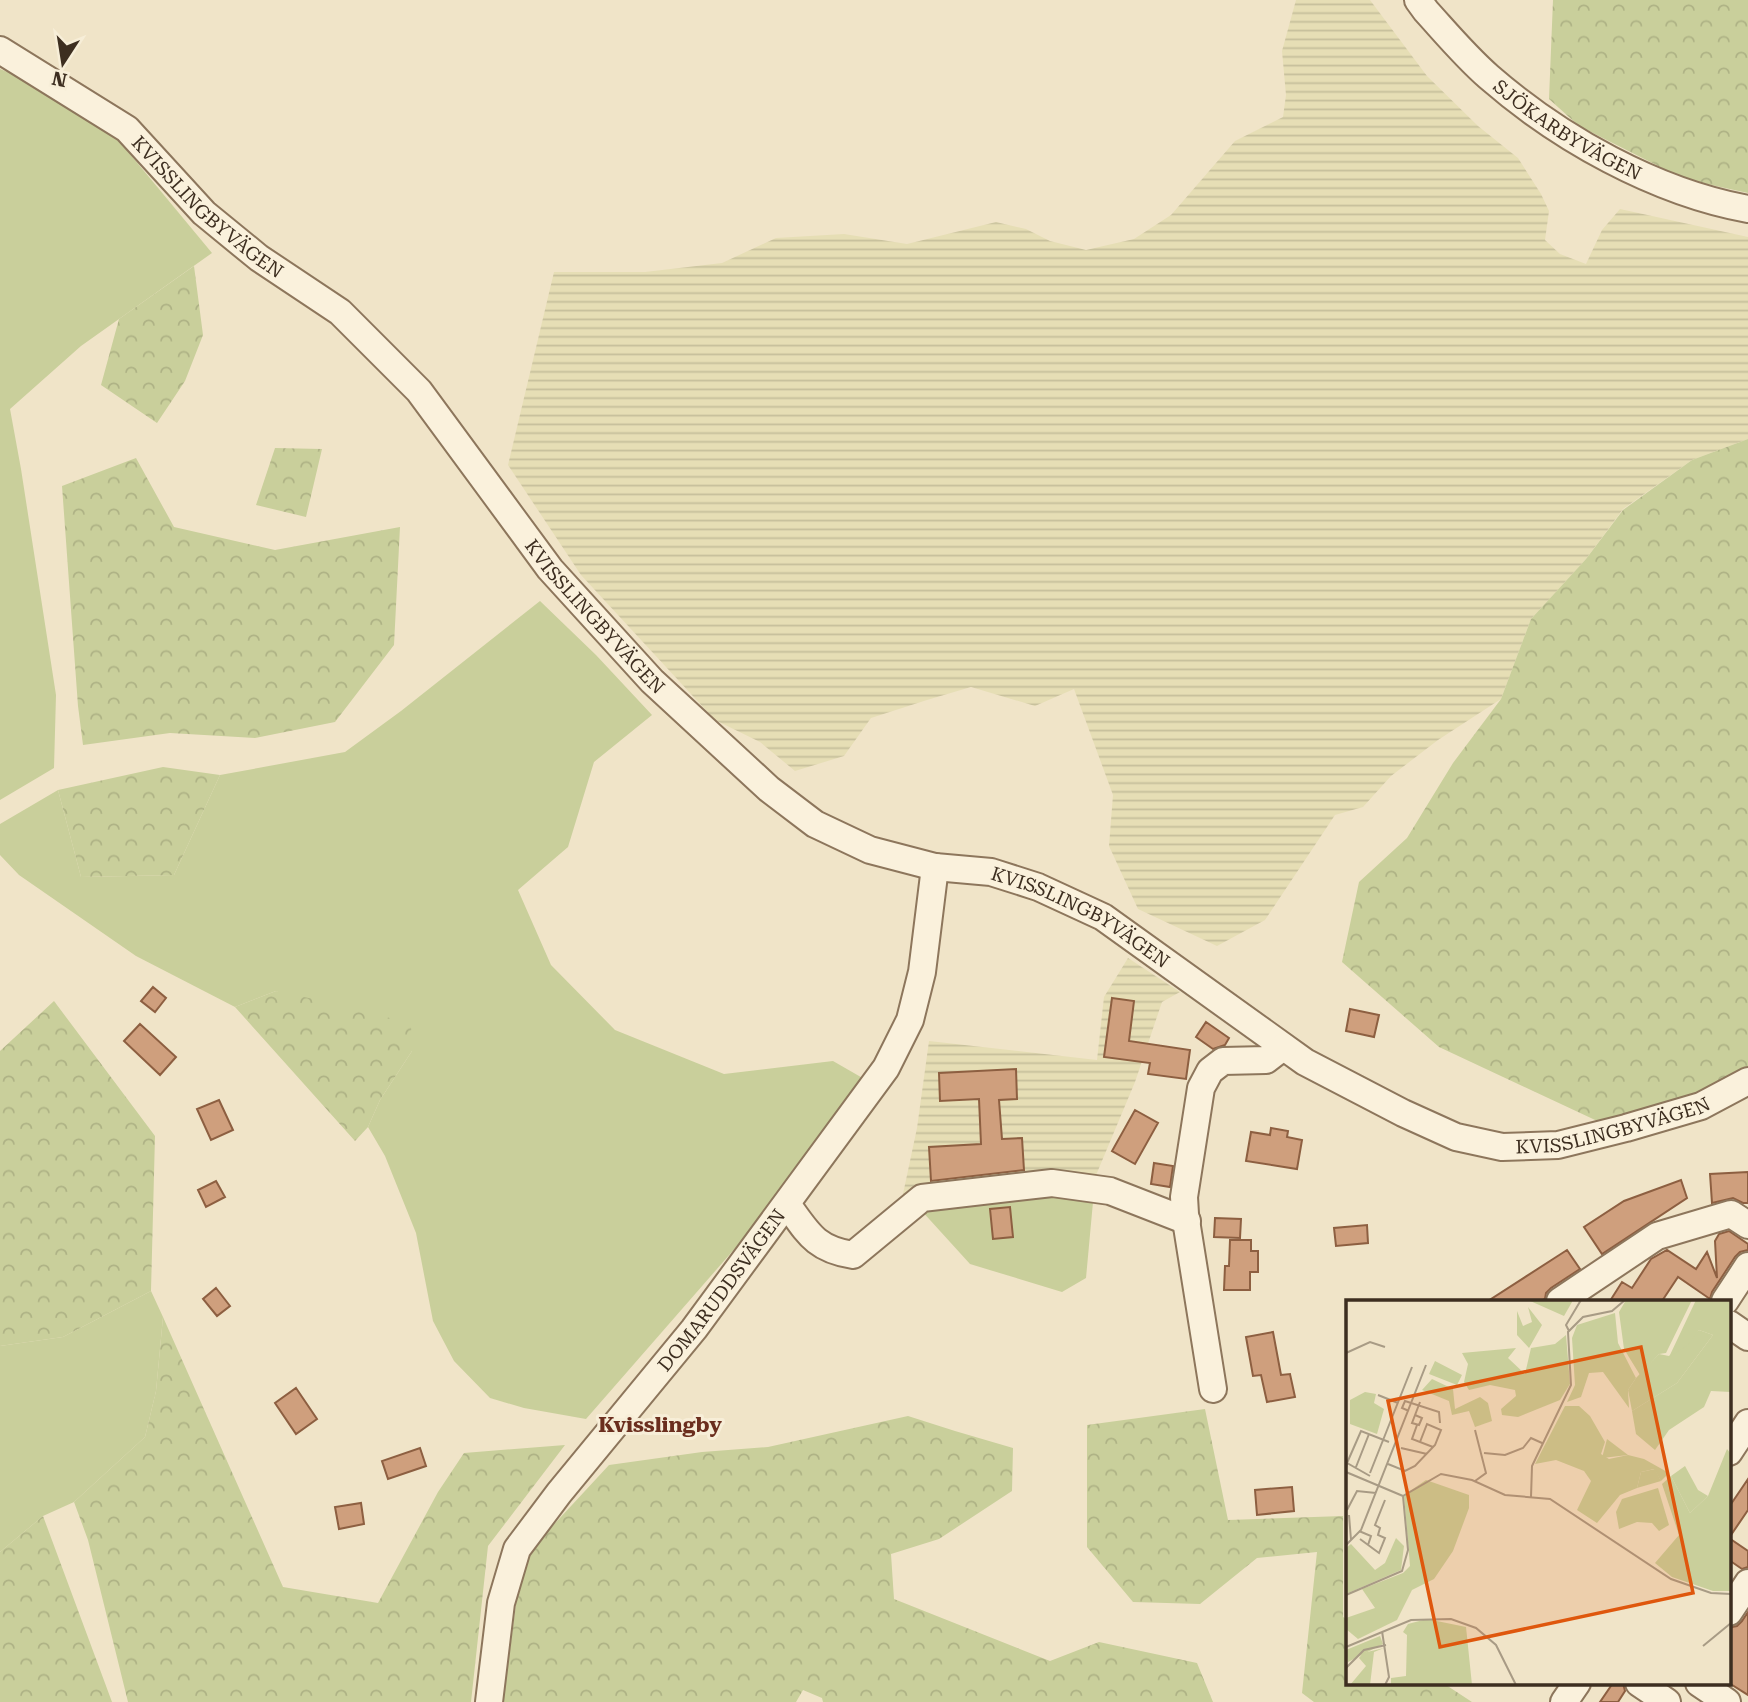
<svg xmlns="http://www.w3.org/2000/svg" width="1748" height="1702" font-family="'Roboto Serif',serif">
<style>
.farmland{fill:url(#farmland-rules)}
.green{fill:#c9cf9b}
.forest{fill:url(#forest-crowns)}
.building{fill:#cf9f7d;stroke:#8d5f41;stroke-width:2}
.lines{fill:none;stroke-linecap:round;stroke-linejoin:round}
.minor-casing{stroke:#8d765c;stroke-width:30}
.minor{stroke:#faf1dc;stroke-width:26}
.labels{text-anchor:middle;stroke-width:6;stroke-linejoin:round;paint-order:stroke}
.street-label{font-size:19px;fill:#3d2e20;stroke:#f7eed8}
.neighbourhood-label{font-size:21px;font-weight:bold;fill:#6b2e1e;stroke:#f7eed8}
.inset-road{fill:none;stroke:#a89b85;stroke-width:2}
.view{fill:#df570d;fill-opacity:0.15;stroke:#df570d;stroke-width:3.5}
.inset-edge{fill:none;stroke:#3d2e20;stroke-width:3.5}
</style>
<defs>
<pattern id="farmland-rules" width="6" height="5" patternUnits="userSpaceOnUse" patternTransform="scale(1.75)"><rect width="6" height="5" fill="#e6deb5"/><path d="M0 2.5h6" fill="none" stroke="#c6bf9b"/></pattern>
<pattern id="forest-crowns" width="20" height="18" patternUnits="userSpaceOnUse" patternTransform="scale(1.75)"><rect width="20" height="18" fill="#c9cf9b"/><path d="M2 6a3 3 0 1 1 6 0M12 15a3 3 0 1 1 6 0" fill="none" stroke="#aeb285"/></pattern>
</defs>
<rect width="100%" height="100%" fill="#f0e4c8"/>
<path class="farmland" d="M1296 0H1370L1427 76 1478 126 1518 158 1541 194 1549 211 1545 240 1560 254 1586 264 1602 230 1620 209 1748 237V439L1692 460 1623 509 1586 559 1531 619 1501 699 1438 740 1391 776 1363 807 1335 815 1265 920 1217 946 1138 909 1109 846 1113 795 1074 689 1035 706 971 687 927 700 871 718 844 756 795 771 760 742 715 720 581 575 508 465 554 272H645L722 263 776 238 844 234 907 244 996 222 1026 229 1050 241 1086 250 1134 239 1171 215 1235 141 1283 117 1286 95 1282 51Z
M1128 958 1180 992 1162 1002 1135 1082 1094 1180 932 1186 903 1194 917 1128 929 1041 1097 1060 1104 997Z"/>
<path class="green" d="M0 69 42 86 115 136 212 253 81 346 10 409 21 469 56 695 54 768 0 800Z
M540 601 596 655 652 715 594 762 568 847 518 890 551 965 615 1030 724 1074 833 1061 866 1080 744 1238 586 1419 524 1408 490 1398 454 1361 433 1321 416 1233 385 1156 368 1127 380 1100 412 1051 276 991 235 1007 136 956 19 875 0 855V824L58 790 81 877 174 875 220 775 345 752 401 711Z
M1052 1189 1093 1202 1086 1278 1062 1292 970 1264 920 1209Z
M151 1291 163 1317 156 1391 145 1437 74 1502 43 1516 0 1552V1346L63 1337Z"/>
<path class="forest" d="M1553 0H1748V193L1684 179 1579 126 1549 99Z
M194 266 203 335 185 381 157 423 101 385 119 319Z
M1748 439V1076L1608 1126 1439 1047 1342 962 1359 882 1407 838 1453 763 1501 699 1531 619 1586 559 1623 510 1692 460Z
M275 448 322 449 306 517 256 505Z
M136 458 174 527 275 550 400 527 394 645 335 722 255 738 170 733 83 745 78 706 62 486Z
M163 767 220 775 174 875 81 877 58 790Z
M276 991 365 1010 411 1025 412 1051 380 1100 368 1127 355 1141 235 1007Z
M54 1001 155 1136 151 1291 63 1337 0 1346V1051Z
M163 1317 283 1587 378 1603 438 1492 464 1453 565 1445 488 1546 471 1702H128L88 1540 74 1502 145 1437 156 1391Z
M1205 1409 1228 1520 1343 1516V1617L1347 1620V1683H1443L1472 1702H1314L1302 1693 1317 1552 1257 1558 1200 1604 1133 1602 1087 1547V1425Z
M908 1416 955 1431 1013 1448 1012 1491 939 1539 891 1554 894 1599 1050 1661 1099 1642 1197 1663 1213 1702H823L822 1698 803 1690 796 1702H503L522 1559 609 1465 702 1452 768 1447Z
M43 1516 112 1702H0V1552Z"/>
<path class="building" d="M153 987 166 998 155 1012 141 1001Z
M1112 998 1134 1001 1129 1041 1190 1050 1186 1079 1148 1074 1150 1063 1104 1057Z
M1350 1009 1379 1015 1374 1037 1346 1031Z
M1206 1022 1229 1038 1225 1045 1213 1049 1196 1037Z
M140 1024 176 1057 160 1075 124 1041Z
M1016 1069 1017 1099 999 1100 1002 1139 1022 1138 1024 1170 931 1181 929 1147 981 1144 979 1099 940 1101 939 1073Z
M219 1100 233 1130 211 1140 197 1109Z
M1135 1110 1158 1123 1135 1164 1112 1151Z
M1271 1128 1288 1131 1287 1137 1302 1140 1297 1169 1246 1161 1251 1132 1270 1135Z
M1154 1163 1173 1166 1170 1187 1151 1184Z
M1748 1172V1203H1743L1733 1198 1712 1203 1710 1174Z
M1681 1180 1687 1198 1602 1254 1584 1227 1624 1201Z
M216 1181 225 1197 206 1207 198 1190Z
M1010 1207 1013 1237 993 1239 990 1209Z
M1215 1218 1241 1219 1240 1238 1214 1237Z
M1367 1225 1368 1243 1336 1246 1334 1228Z
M1729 1231 1748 1244V1250L1740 1252 1735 1257 1712 1292 1710 1299 1678 1277 1662 1301H1610L1622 1282 1632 1288 1651 1259 1667 1250 1696 1269 1707 1252 1717 1278 1715 1241 1719 1234Z
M1230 1240H1251V1251H1258V1272H1250V1290H1224L1225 1266H1229Z
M1567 1250 1580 1269 1551 1288 1546 1293 1545 1299 1541 1301H1488Z
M216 1288 230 1306 217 1316 203 1299Z
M1273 1332 1281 1375 1290 1374 1295 1397 1267 1402 1261 1375 1253 1376 1246 1337Z
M296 1388 317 1419 296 1434 275 1403Z
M420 1448 426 1466 388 1479 382 1461Z
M1748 1479V1510L1729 1538 1748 1551V1567L1742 1569 1729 1560V1507Z
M1292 1487 1294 1511 1257 1515 1255 1490Z
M361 1503 364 1524 339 1529 335 1507Z
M1748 1612V1695L1729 1683V1632L1732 1627 1737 1626 1742 1621Z
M1613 1683H1623L1625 1691 1618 1702H1600Z"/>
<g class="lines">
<defs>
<g id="minor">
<path id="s1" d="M1418 0 1426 11C1446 33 1466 57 1489 77 1559 138 1655 192 1748 209"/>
<path id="s2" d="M0 50 127 129 204 213 259 258 340 312 419 391 550 569 652 681 769 789 815 824 870 850 935 867 991 872 1038 887 1103 917 1305 1062 1403 1113 1456 1137 1502 1147 1558 1145 1626 1128 1701 1106 1748 1081"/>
<path d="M787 1204C808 1233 815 1249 853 1255L922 1198 1052 1183 1110 1191 1187 1221"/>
<path d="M1560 1301 1657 1236 1731 1214 1748 1225"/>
<path d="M1725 1301 1748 1266"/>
<path d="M1729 1324 1748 1337"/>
<path d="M1213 1389 1185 1214 1184 1197 1201 1088 1210 1071 1223 1061 1266 1060 1283 1047"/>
<path d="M1729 1452 1748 1423"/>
<path d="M1729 1612 1748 1583"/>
<path d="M1639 1683 1667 1702"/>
<path d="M1699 1683 1727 1702"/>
<path id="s3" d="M489 1702 501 1603 517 1549 559 1493 694 1329 886 1068 910 1020 922 972 935 867"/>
<path d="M1564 1702 1577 1683"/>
</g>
</defs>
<use href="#minor" class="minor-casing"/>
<use href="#minor" class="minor"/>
</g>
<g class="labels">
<g class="street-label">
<text dy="7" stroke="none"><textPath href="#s1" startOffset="200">SJÖKARBYVÄGEN</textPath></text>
<text dy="7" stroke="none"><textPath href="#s2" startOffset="262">KVISSLINGBYVÄGEN</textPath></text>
<text dy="7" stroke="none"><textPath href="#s2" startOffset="830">KVISSLINGBYVÄGEN</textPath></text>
<text dy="7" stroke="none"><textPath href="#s2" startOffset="1418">KVISSLINGBYVÄGEN</textPath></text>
<text dy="7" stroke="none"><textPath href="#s2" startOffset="2016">KVISSLINGBYVÄGEN</textPath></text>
<text dy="7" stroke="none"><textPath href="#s3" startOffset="486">DOMARUDDSVÄGEN</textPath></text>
</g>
<g class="neighbourhood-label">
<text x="660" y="1432">Kvisslingby</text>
</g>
</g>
<g transform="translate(1346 1300)">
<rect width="385" height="385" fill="#f0e4c8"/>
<path d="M353 30 367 35 331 83 286 111 282 90 290 78 313 54 323 56ZM219 106H233L244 116 259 142 255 154 263 159 282 155 298 159 323 173 315 181 308 169 295 172 291 188 274 195 251 223 231 210 245 181 238 171 210 160 189 164ZM381 149 385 154V291H367L326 277 309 263 333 235 316 184 325 176 344 213 362 196ZM34 336 37 344 2 362 0 350Z" fill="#c9cf9b"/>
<path d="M182 0H226V2L218 16ZM280 0H346L320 53 313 54 294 75 278 49 273 12ZM350 0H385V92L365 91 358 107 323 130 309 150 290 134 286 111 331 83 367 35 353 30 342 45 323 57ZM182 7 196 25 183 48 171 35V11L177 26 186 22ZM269 13 272 43 290 78 282 90 283 108 257 72 243 73 235 97 221 102 229 85 226 38 231 25ZM220 35 224 84 214 100 172 117 156 115 155 109 170 96 169 90 144 85 123 90 118 82 122 64 116 53 170 48 162 58 179 74 185 48 209 44ZM89 61 116 75 111 85 83 74ZM86 79 107 89 109 109 134 97 142 103 146 121 129 127 123 111 106 115 103 101 76 90ZM19 92 30 94 28 103 38 109 31 134 4 124V100ZM261 139 282 155 256 158ZM339 166 352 190 362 196 344 213 325 176ZM309 169 315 181 291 188 295 172ZM80 180 123 195V208L107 251 88 279 66 290 51 320 12 339 0 329V318L29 308 16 289 57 273 64 266 58 195ZM312 188 323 225 313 231 306 223 291 222 273 229 270 212 276 199ZM50 238 58 246 55 270 0 294V248L5 244 29 270 39 263ZM81 319 120 327 126 385 45 384V378L60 376 61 335 57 332 62 324ZM38 348 28 352 24 385H4L20 366 13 358 17 353Z" fill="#c9cf9b"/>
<path class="inset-road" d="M223 31 220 25 235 0M0 53 24 42 39 47M32 95 52 103M63 111 56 108 59 101 93 112 94 123M69 115 76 118 73 125 66 123 74 102M71 125 66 139 87 147M129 130 140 173 129 181M55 148 81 154M138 153 159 155 177 148 185 138 196 143M1 163 15 131 43 142M42 164 59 171 69 166 89 145 95 130 81 124 74 142M10 167 23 134M0 168 1 163 24 176M0 172 57 196M24 173 66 67M185 197 186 166 225 85 222 32 237 17 266 11 279 0M1 210 11 191 30 193M3 215 5 240M13 231 25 236 22 245M14 239 33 253 39 238 32 235 34 228 29 225 39 200M0 245 15 230 80 65M0 295 56 271 62 250 57 196 95 174 126 180 159 195 204 199 325 279 365 293 385 294M36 331 43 377 39 385M357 346 385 323M0 347 65 320 105 319 130 328 150 345 170 385M0 368 18 350 40 345"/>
<path class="view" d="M295 47 347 293 94 347 42 101Z"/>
<rect width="385" height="385" class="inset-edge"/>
</g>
<g transform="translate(63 63) rotate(192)" stroke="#f7eed8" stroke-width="5" paint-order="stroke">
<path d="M0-5L12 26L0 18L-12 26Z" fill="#3d2e20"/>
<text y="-10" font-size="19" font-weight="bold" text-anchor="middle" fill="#3d2e20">N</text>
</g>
</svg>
